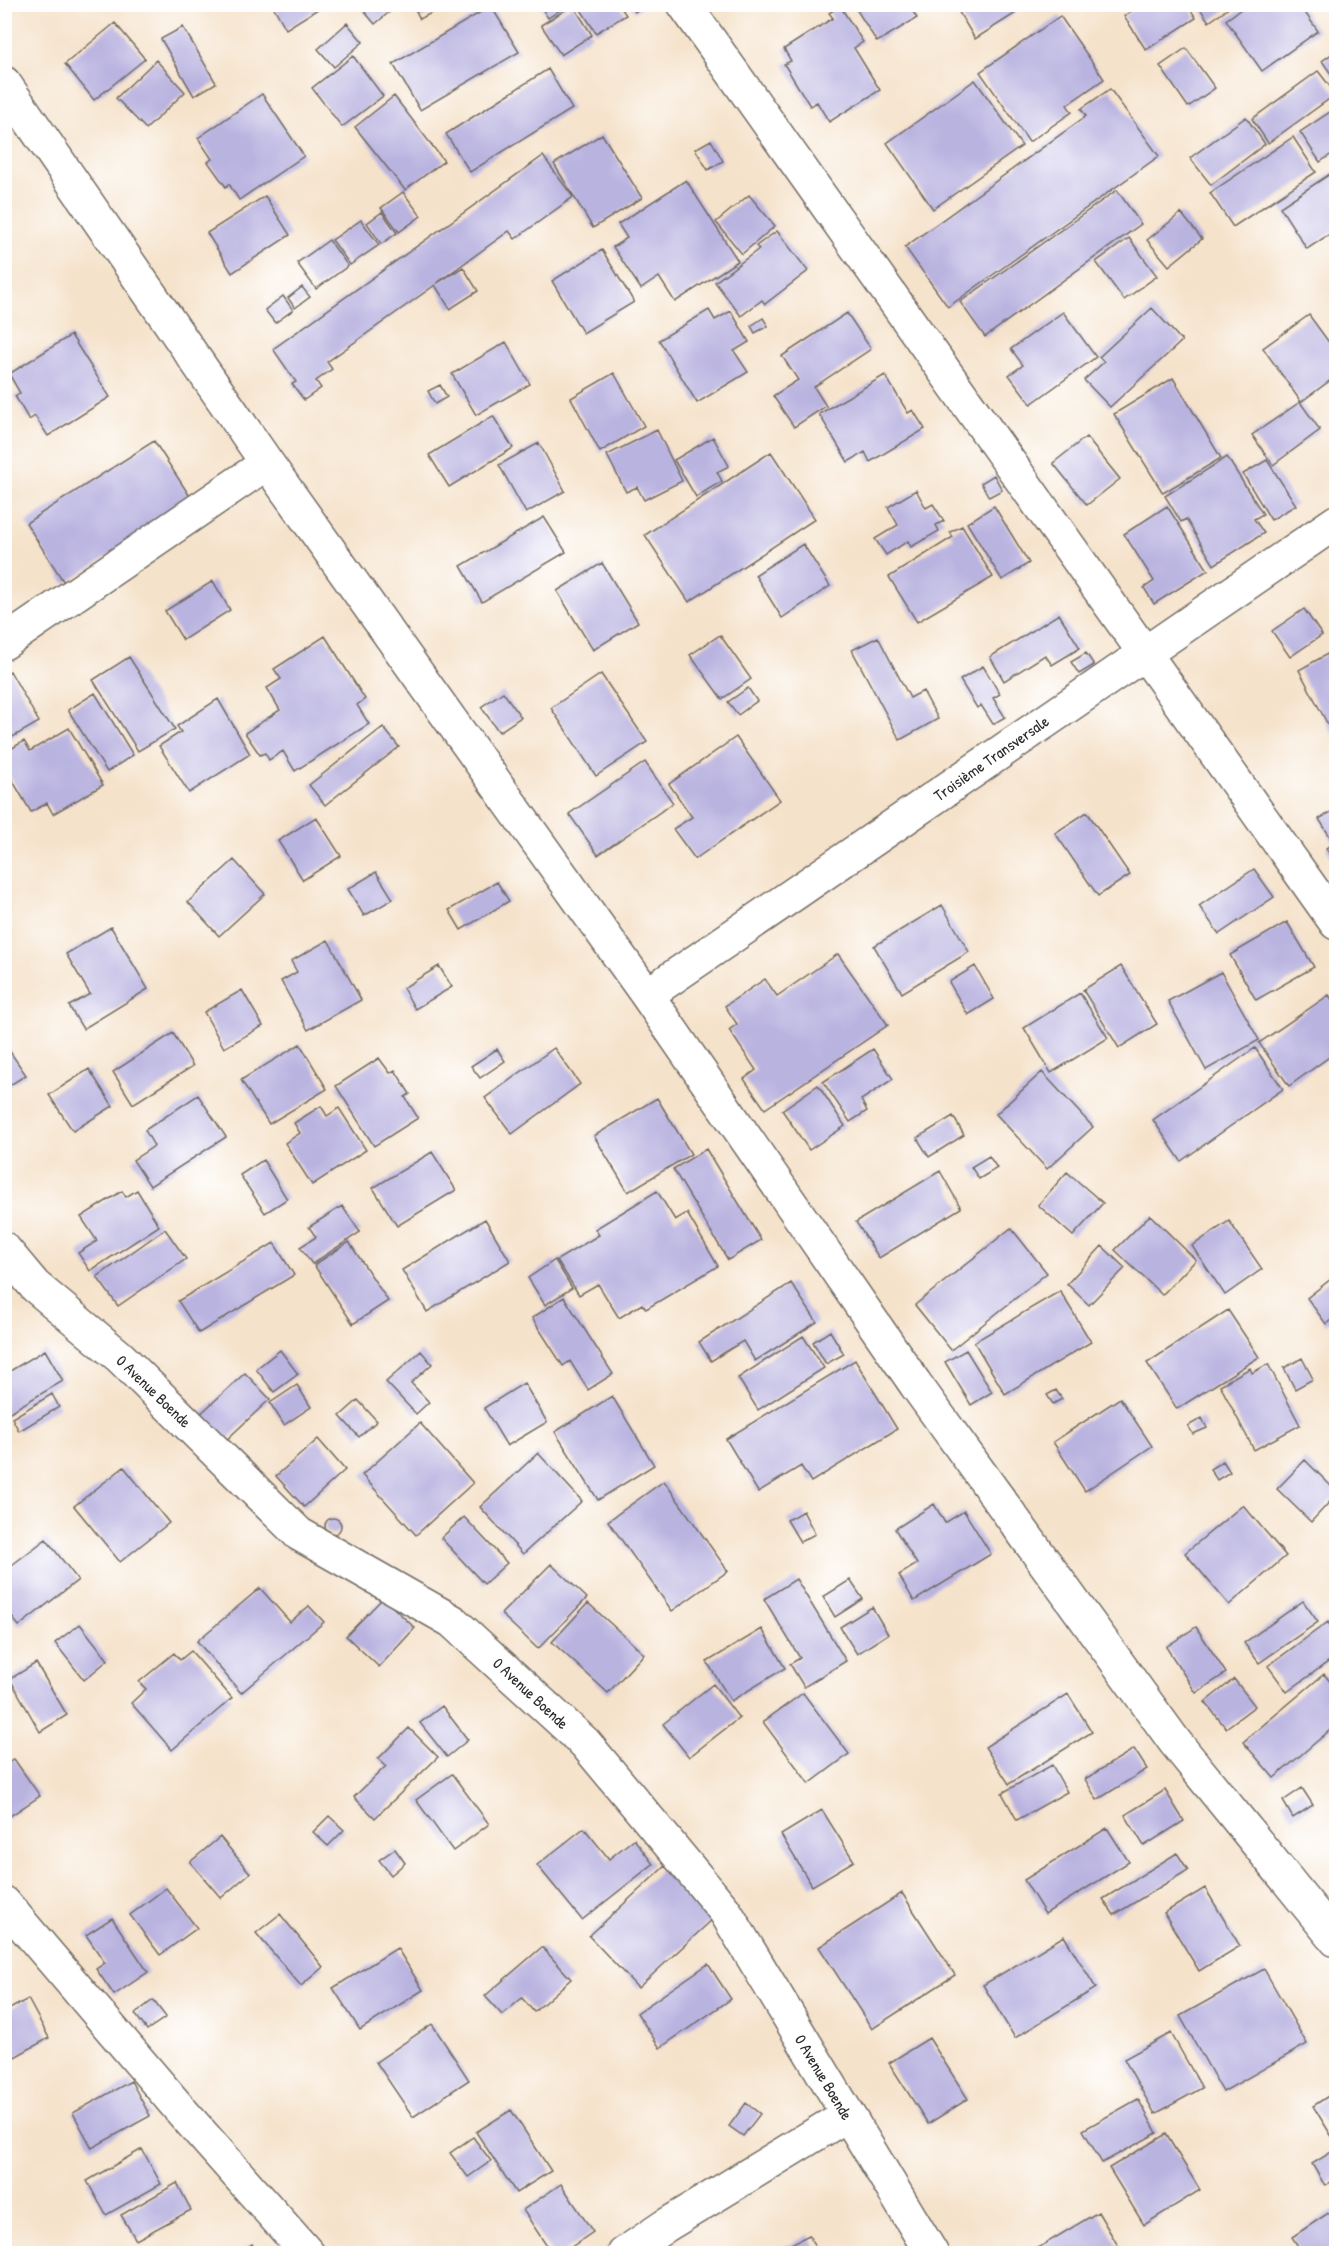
<svg xmlns="http://www.w3.org/2000/svg" width="1341" height="2258" font-family="'Patrick Hand',sans-serif">
<style>
.building{fill:#b9b3e0}
.lines{fill:none;stroke-linecap:round;stroke-linejoin:round}
.street-casing{stroke:#726b63;stroke-width:36}
.street{stroke:#fff;stroke-width:33}
.labels{text-anchor:middle;stroke-width:6;stroke-linejoin:round;paint-order:stroke}
.street-label{font-size:16px;fill:#2b2b2b;stroke:#fff}
</style>
<rect width="100%" height="100%" fill="#fff"/>
<filter id="ink" filterUnits="userSpaceOnUse"><feTurbulence type="fractalNoise" baseFrequency=".0167" numOctaves="2"/><feDisplacementMap in="SourceGraphic" scale="12" xChannelSelector="R" yChannelSelector="G"/><feConvolveMatrix kernelMatrix="1 2 1 2 8 2 1 2 1" color-interpolation-filters="sRGB"/></filter>
<filter id="wash" filterUnits="userSpaceOnUse"><feTurbulence type="fractalNoise" baseFrequency=".008" numOctaves="4" result="noise"/><feDisplacementMap in="SourceGraphic" scale="24" xChannelSelector="R" yChannelSelector="G"/><feGaussianBlur stdDeviation="1.35" result="paint"/><feColorMatrix in="noise" values="0 0 0 0 0 0 0 0 0 0 0 0 0 0 0 0 0 1.4 0 .05"/><feComposite in="paint" operator="in"/></filter>
<g filter="url(#wash)">
<rect width="100%" height="100%" fill="#f5e2ca"/>
<g id="blocks">
<path class="building" d="M272 4H316L318 9 286 29Z
M358 4H399L375 24Z
M423 4H436L439 9 420 19 415 9Z
M539 4H569L548 18Z
M629 4H645L635 12Z
M853 4H908L917 18 877 42Z
M954 4H1011L1016 13 975 39Z
M1142 4H1187L1196 18 1146 50 1124 16Z
M1197 4H1234L1209 22Z
M1248 4H1299L1318 31 1262 71 1226 20Z
M573 5 592 35 561 55 541 25Z
M578 5H619L626 15 596 33Z
M491 6 519 52 420 110 393 64Z
M840 6 863 42 854 48 880 90 829 122 817 102 810 106 784 64 791 61 784 49 833 18 829 13Z
M1060 16 1104 79 1067 105 1072 112 1029 142 980 72Z
M115 23 145 59 94 100 65 64Z
M347 23 363 42 334 67 318 49Z
M183 27 216 83 194 96 161 39Z
M1186 48 1215 88 1188 107 1160 66Z
M1336 51V81L1322 61Z
M353 56 383 96 342 127 312 88Z
M156 60 185 92 146 129 116 98Z
M548 69 572 109 470 172 446 134Z
M1318 71 1336 94 1268 143 1252 119Z
M975 80 1022 146 933 209 887 143Z
M1110 89 1159 156 948 307 905 247 1086 116 1081 109Z
M262 94 304 156 239 200 229 184 226 187 208 162 212 159 198 138Z
M394 96 444 161 405 190 355 127Z
M1336 108V151L1320 162 1300 132Z
M1246 117 1265 144 1211 185 1190 158Z
M602 134 642 198 593 228 554 164Z
M1293 137 1316 172 1233 227 1210 193Z
M711 140 723 161 708 170 695 149Z
M543 156 573 197 515 239 509 231 437 283 463 267 478 291 450 309 435 285 327 362 332 369 316 381 321 388 304 400 292 384 296 382 273 349Z
M1336 170V230L1307 249 1280 207Z
M686 180 738 261 675 302 659 277 641 289 613 247 627 238 618 224Z
M1117 190 1141 224 985 337 960 302Z
M403 192 421 216 399 232 381 208Z
M749 195 775 226 742 254 716 222Z
M265 196 290 235 232 273 207 233Z
M382 212 397 233 381 244 367 223Z
M1181 213 1202 239 1169 266 1147 240Z
M361 220 379 245 350 265 332 240Z
M777 231 808 271 765 304 762 300 741 316 715 282 759 249 756 246Z
M1129 238 1157 276 1124 300 1096 262Z
M329 240 348 266 316 289 297 263Z
M602 250 634 302 583 333 552 281Z
M302 287 310 297 295 308 288 298Z
M283 296 293 310 275 323 265 310Z
M1152 308 1182 341 1110 407 1084 380 1104 362 1099 357Z
M709 310 715 320 731 311 749 342 734 351 748 372 697 403 659 340Z
M1063 312 1096 357 1031 404 1009 375 1023 365 1011 349Z
M847 313 871 349 814 387 826 406 794 427 773 396 798 380 782 356Z
M1309 315 1336 352V376L1301 402 1263 348Z
M763 318 768 326 755 333 751 326Z
M71 335 110 397 48 436 35 416 29 420 15 396 20 393 9 374Z
M506 342 530 384 476 415 452 374Z
M614 373 644 426 600 452 571 398Z
M885 375 908 413 913 410 925 429 870 462 865 452 848 462 819 414Z
M1173 378 1221 458 1163 493 1114 414Z
M440 385 447 397 435 404 428 391Z
M1300 402 1320 430 1273 465 1252 435Z
M493 416 513 448 449 487 429 455Z
M657 430 682 481 644 500 637 487 626 492 607 455Z
M713 437 729 466 717 472 722 481 696 497 674 460Z
M1086 437 1120 479 1087 505 1053 463Z
M154 441 193 501 65 584 26 523Z
M539 443 565 491 526 513 499 465Z
M771 452 815 519 689 602 645 535Z
M1227 457 1263 514 1254 519 1264 533 1214 565 1186 519 1181 522 1165 496Z
M1267 460 1296 505 1271 520 1243 474Z
M994 475 1002 490 989 497 981 483Z
M916 490 926 508 933 504 944 521 936 525 939 531 911 547 908 541 886 555 875 539 898 525 888 507Z
M994 506 1029 563 1002 580 967 523Z
M1167 506 1208 570 1154 604 1144 588 1154 581 1124 534Z
M544 517 566 552 482 602 461 566Z
M962 526 993 577 917 622 889 577 953 537 950 532Z
M803 544 830 586 782 618 755 575Z
M602 563 638 622 593 650 557 591Z
M213 581 230 610 183 640 165 611Z
M1304 609 1322 635 1290 657 1272 631Z
M1059 614 1080 648 1052 665 1045 655 1004 681 990 657Z
M720 635 751 679 722 699 690 655Z
M325 636 365 699 357 705 369 724 295 771 283 751 269 760 265 753 260 755 245 733 280 710 267 688 281 679 274 669Z
M878 637 910 698 923 691 938 719 900 740 852 650Z
M1336 649V740L1299 670Z
M1086 653 1094 665 1079 674 1071 662Z
M129 657 175 729 138 751 93 680Z
M983 666 1000 694 993 698 1005 717 993 724 981 705 977 708 960 680Z
M10 671 39 722 11 738 4 727V674Z
M601 674 647 742 596 776 551 708Z
M748 688 757 701 738 715 728 702Z
M503 692 521 717 499 732 481 707Z
M95 693 133 755 107 772 68 710Z
M218 699 250 754 189 793 159 746 181 732 177 726Z
M383 727 399 747 325 805 309 785Z
M69 728 103 785 53 814 47 803 31 812 4 766V753L24 741 30 751Z
M736 737 780 800 695 859 673 829 692 817 669 784Z
M645 762 673 803 598 855 569 814Z
M1336 809V865L1326 848 1334 843 1319 819Z
M1087 812 1130 875 1098 896 1055 833Z
M316 817 341 856 303 880 278 841Z
M234 860 265 894 219 936 188 902Z
M1254 869 1274 897 1219 934 1199 906Z
M376 872 393 899 364 916 348 889Z
M497 882 509 901 461 930 449 910Z
M942 905 969 952 902 993 874 946Z
M1287 922 1314 967 1256 1000 1230 955Z
M111 927 148 989 83 1029 69 1006 90 994 66 954Z
M328 940 361 1000 308 1030 281 981 297 972 291 961Z
M838 954 888 1025 765 1109 744 1079 756 1070 729 1030 737 1024 725 1006 765 979 777 996Z
M439 966 452 987 415 1009 403 988Z
M975 966 994 999 968 1015 949 982Z
M1121 966 1157 1024 1119 1048 1083 990Z
M1221 972 1259 1040 1206 1070 1168 1001Z
M242 990 263 1026 224 1048 204 1012Z
M1080 993 1108 1038 1051 1073 1024 1028Z
M1329 995 1336 1006V1052L1289 1086 1259 1043Z
M173 1033 193 1066 133 1104 113 1072Z
M4 1043 26 1075 4 1089Z
M300 1044 327 1089 269 1124 241 1080Z
M554 1048 580 1084 512 1134 485 1098Z
M1255 1048 1283 1089 1181 1161 1153 1120Z
M497 1049 505 1061 480 1078 471 1066Z
M873 1049 893 1079 861 1100 867 1111 850 1122 823 1082Z
M379 1058 390 1073 395 1070 410 1094 405 1097 418 1118 374 1146 336 1086Z
M89 1069 113 1106 73 1131 49 1095Z
M1042 1072 1093 1127 1047 1169 996 1114Z
M818 1085 845 1126 809 1150 782 1110Z
M198 1095 226 1137 150 1186 133 1160 154 1146 145 1130Z
M657 1098 691 1154 628 1192 594 1136Z
M321 1106 327 1116 339 1108 366 1150 312 1185 285 1143 300 1133 294 1123Z
M953 1116 964 1135 929 1157 917 1138Z
M706 1149 761 1240 728 1260 673 1169Z
M432 1152 456 1190 397 1226 373 1188Z
M989 1156 997 1168 979 1179 971 1167Z
M263 1160 287 1199 265 1213 240 1175Z
M940 1171 961 1208 879 1258 856 1222Z
M1067 1172 1103 1203 1073 1236 1038 1205Z
M137 1190 159 1226 90 1271 78 1253 97 1241 81 1217 122 1191 126 1197Z
M657 1191 675 1220 687 1213 718 1266 646 1309 642 1304 619 1318 598 1284 579 1295 557 1260 599 1235 595 1229Z
M342 1206 360 1232 312 1264 300 1247 316 1237 309 1227Z
M1150 1215 1196 1260 1162 1295 1115 1250Z
M485 1219 510 1261 427 1312 402 1270Z
M1229 1221 1262 1269 1225 1295 1192 1246Z
M1011 1228 1047 1273 951 1350 915 1305Z
M165 1229 186 1259 118 1306 97 1277Z
M349 1242 388 1301 353 1324 314 1265Z
M274 1243 294 1275 199 1333 178 1301Z
M1102 1246 1125 1268 1089 1305 1067 1284Z
M555 1260 572 1288 545 1305 528 1278Z
M1336 1275V1316L1326 1324 1307 1298Z
M791 1283 817 1322 755 1361 743 1341 711 1361 699 1342Z
M1060 1291 1091 1342 1005 1394 974 1342Z
M564 1297 613 1374 588 1390 570 1361 563 1366 532 1318Z
M1228 1310 1259 1357 1177 1409 1147 1363Z
M830 1331 844 1354 826 1364 813 1342Z
M803 1336 824 1368 758 1410 738 1378Z
M45 1350 63 1381 5 1415V1374Z
M280 1350 298 1374 274 1392 256 1369Z
M966 1350 992 1392 971 1405 945 1362Z
M421 1351 432 1364 411 1383 429 1402 416 1414 386 1382Z
M1302 1358 1313 1379 1295 1389 1284 1368Z
M855 1360 897 1429 811 1482 801 1466 758 1492 726 1439Z
M1268 1364 1300 1425 1254 1450 1220 1385 1250 1368 1252 1373Z
M245 1373 270 1399 222 1444 197 1417Z
M524 1383 547 1422 507 1446 484 1408Z
M297 1385 311 1407 284 1425 270 1403Z
M1056 1390 1062 1399 1053 1404 1047 1395Z
M52 1394 59 1407 19 1431 12 1418Z
M612 1396 654 1465 598 1500 555 1432Z
M1120 1398 1152 1446 1085 1491 1053 1442Z
M358 1400 377 1421 359 1437 340 1416Z
M1202 1418 1207 1428 1193 1434 1188 1426Z
M420 1423 473 1483 416 1535 362 1475Z
M318 1439 345 1470 304 1507 276 1476Z
M538 1453 582 1501 523 1554 480 1507Z
M1305 1460 1336 1491V1495L1311 1522 1277 1489Z
M1223 1461 1230 1472 1217 1480 1210 1469Z
M124 1467 169 1523 120 1562 74 1506Z
M664 1481 728 1571 672 1611 608 1521Z
M934 1504 945 1523 964 1511 991 1554 914 1601 899 1575 917 1564 895 1529Z
M1243 1505 1286 1556 1229 1605 1185 1553Z
M803 1511 815 1534 800 1542 787 1520Z
M464 1517 507 1563 484 1584 441 1538Z
M325 1526a8 8 0 1 1 16 0a8 8 0 1 1-16 0Z
M46 1539 78 1580 19 1626 4 1607V1571Z
M551 1564 587 1598 538 1649 501 1614Z
M796 1579 846 1661 804 1687 790 1664 800 1658 764 1599Z
M850 1580 863 1599 835 1617 823 1597Z
M260 1588 290 1622 309 1606 324 1622 241 1693 197 1641Z
M383 1598 415 1628 379 1667 346 1636Z
M1303 1601 1318 1622 1259 1663 1244 1643Z
M588 1603 644 1654 608 1693 552 1642Z
M872 1607 888 1634 857 1654 840 1627Z
M1328 1622 1336 1634V1656L1287 1692 1268 1666Z
M80 1624 108 1660 84 1680 55 1643Z
M1196 1627 1226 1673 1196 1693 1166 1647Z
M762 1629 785 1668 731 1701 707 1662Z
M191 1651 232 1698 172 1750 131 1703 146 1689 139 1682 174 1653 180 1660Z
M36 1663 67 1715 40 1732 10 1679Z
M1324 1674 1336 1689V1725L1274 1778 1243 1742Z
M1234 1679 1255 1706 1226 1728 1205 1702Z
M713 1684 739 1718 689 1757 663 1724Z
M803 1693 849 1754 809 1784 763 1722Z
M1068 1694 1092 1732 1009 1784 985 1747Z
M442 1706 468 1740 447 1757 420 1723Z
M409 1728 438 1757 375 1818 354 1797 386 1766 378 1759Z
M1134 1749 1147 1769 1097 1800 1085 1779Z
M14 1759 40 1796 4 1820V1766Z
M1052 1765 1067 1792 1017 1820 1002 1793Z
M452 1774 489 1824 453 1851 416 1800Z
M1302 1788 1313 1805 1293 1818 1283 1801Z
M1165 1790 1184 1821 1144 1846 1125 1815Z
M822 1810 854 1861 812 1886 781 1835Z
M329 1816 344 1830 328 1846 313 1832Z
M584 1828 609 1859 634 1839 653 1864 582 1920 537 1865Z
M1107 1828 1129 1862 1045 1914 1024 1880Z
M220 1837 250 1873 221 1898 190 1862Z
M395 1849 405 1863 391 1875 379 1860Z
M1177 1853 1188 1870 1114 1915 1103 1899Z
M665 1866 714 1918 638 1988 589 1936Z
M166 1888 197 1928 160 1955 130 1915Z
M1205 1888 1240 1946 1199 1971 1164 1913Z
M902 1893 955 1975 872 2029 819 1947Z
M280 1914 323 1967 301 1986 256 1933Z
M112 1918 148 1972 114 1995 96 1969 105 1963 86 1935Z
M1064 1936 1096 1988 1015 2038 983 1985Z
M542 1947 571 1979 534 2012 522 1998 502 2015 485 1996Z
M397 1948 423 1990 360 2030 333 1988Z
M708 1964 731 1999 660 2048 637 2013Z
M1264 1969 1307 2044 1223 2092 1180 2016Z
M28 1999 49 2038 4 2063V2012Z
M153 2000 166 2017 147 2030 135 2014Z
M432 2024 469 2080 413 2117 376 2062Z
M1171 2033 1202 2088 1155 2114 1124 2059Z
M929 2038 968 2099 928 2124 889 2063Z
M131 2081 150 2116 92 2148 73 2113Z
M1336 2091V2143L1313 2106Z
M1138 2099 1157 2133 1102 2163 1083 2130Z
M746 2103 760 2114 743 2136 729 2126Z
M511 2110 551 2171 516 2193 476 2132Z
M1166 2134 1200 2190 1144 2225 1109 2168Z
M473 2137 491 2161 468 2177 450 2153Z
M142 2149 161 2184 106 2215 87 2181Z
M1336 2149V2178L1325 2186 1312 2164Z
M177 2183 191 2210 136 2240 121 2215Z
M561 2184 593 2232 561 2254H552L523 2210Z
M1336 2208V2254H1303L1292 2237Z
M1098 2212 1123 2254H1028Z
M809 2235 818 2254H786L783 2248Z
M252 2244 258 2254H238Z
M1275 2246 1279 2254H1262Z"/>
</g>
</g>
<g filter="url(#ink)">
<use href="#blocks" fill-opacity="0" stroke="#726b63" stroke-width="1.5"/>
<g class="lines">
<defs>
<path id="street" d="M684 4 1336 923
M4 83 267 463 647 995 916 1385 1175 1742 1336 1940
M4 643 267 463
M647 995 1336 522
M4 1249 35 1286 120 1357 299 1534 452 1621 585 1743 725 1911 932 2254
M4 1903 184 2114 308 2254
M624 2254 665 2226 847 2115"/>
</defs>
<use href="#street" class="street-casing"/>
<use href="#street" class="street"/>
</g>
</g>
<g class="labels">
<g class="street-label">
<text transform="translate(991 758) rotate(-35)" y="6">Troisième Transversale</text>
<text transform="translate(154 1391) rotate(44)" y="6">0 Avenue Boende</text>
<text transform="translate(531 1693) rotate(43)" y="6">0 Avenue Boende</text>
<text transform="translate(824 2077) rotate(59)" y="6">0 Avenue Boende</text>
</g>
</g>
<rect width="1341" height="2258" fill="none" stroke="#fff" stroke-width="24"/>
</svg>
